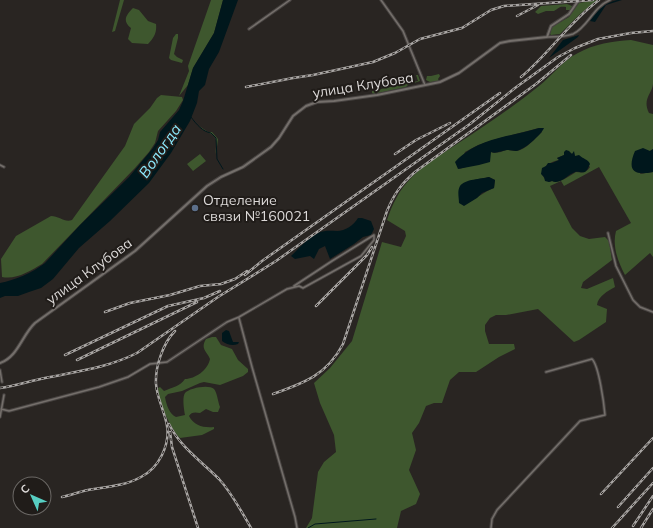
<svg xmlns="http://www.w3.org/2000/svg" width="653" height="528" font-family="Mulish,sans-serif">
<style>
.green{fill:#3e572e;fill-rule:evenodd}
.water{fill:#00171c}
.lines{fill:none;stroke-linecap:round;stroke-linejoin:round}
.stream{stroke:#00171c;stroke-width:1}
.minor-casing{stroke:#474341;stroke-width:3.5}
.secondary-casing{stroke:#474341;stroke-width:4}
.minor{stroke:#746f6b;stroke-width:1.5}
.secondary{stroke:#746f6b;stroke-width:2}
.rail-casing{stroke:#a9a6a4;stroke-width:2.5}
.rail{stroke:#201c19;stroke-width:1;stroke-dasharray:3;stroke-linecap:butt}
.service-dot{fill:#5c6f8a;stroke:#201c19;stroke-width:1.5}
.labels{text-anchor:middle;stroke-width:4;stroke-linejoin:round;paint-order:stroke}
.street-label{font-size:14px;fill:#dcd9d8;stroke:#201c19}
.poi-label{font-size:14px;fill:#dcd9d8;stroke:#201c19;text-anchor:start}
.water-label{font-size:15px;font-style:italic;fill:#8debff;stroke:#201c19}
</style>
<rect width="100%" height="100%" fill="#292522"/>
<path class="green" d="M120 0H124L115 31 112 32Z
M211 0H223L214 33 193 68 188 85 179 96 189 71 188 66Z
M597 0 580 14 560 34 551 35 550 34 552 27 569 17 579 3Z
M567 4 572 6V9L570 10H566V7C558 6 560 8 554 11H546L538 14 535 12 541 6Z
M133 8 139 10 148 21 156 24C157 32 154 38 148 44L132 43 128 39 131 28C122 21 126 15 133 8Z
M176 34H178V38L174 54 177 57 183 60 182 63 171 60 169 58 173 38Z
M631 40 653 45C653 57 653 71 653 84 652 94 642 99 649 113L653 114V149L650 151 640 174 653 172V257L650 253 625 275C618 262 612 246 616 231L631 223 599 167 564 186 561 181 550 186 572 228 580 236 589 239 605 237 609 241 612 260 583 282 581 288 587 289 613 278 615 287C608 291 598 296 597 305L607 309 606 322 579 340 574 342 538 309 506 315H496L490 318 485 325V331L489 344H514L515 349 499 357 476 372H459L450 380 442 403H434L426 406 419 423 412 433 416 450 409 470 420 494 416 504 401 511 397 528H306L312 518 318 472 324 462 336 452 334 435 320 403 314 383 330 368 352 341 382 242 401 247 406 236 405 231 387 220C392 205 399 190 411 178 423 165 442 154 457 144 485 126 513 107 539 86 552 76 563 60 578 53 594 44 613 41 631 40ZM539 128 542 132C535 138 526 150 516 151 512 151 510 150 506 150 501 152 496 154 491 152L466 167 459 169 465 152 478 145 500 138ZM569 152 572 154 574 153 575 157C582 155 586 163 590 167 586 173 582 173 576 172 569 176 560 184 552 181L549 182C534 173 547 162 559 160L557 158 564 155V153ZM489 177 495 180 494 188C484 192 477 198 467 203L475 180Z
M439 74 440 76 438 79 439 81 430 82 426 80 427 76H431Z
M416 75H418L420 81 408 85 406 87 374 94 372 93V91L418 81Z
M161 95 182 97 183 100 176 111 158 131 155 143 149 152 135 168 42 264C30 271 16 280 2 277L1 259 16 236 51 216C59 216 65 223 72 220L125 146 134 124 150 108 157 98Z
M199 126 208 132H212L218 139 216 154C215 149 217 145 216 140 215 133 203 132 199 126Z
M200 154 206 161 193 171 187 164Z
M212 337H216L221 345 232 349 238 360 248 369V372L243 376 220 385 204 382 200 383 182 391 168 394 165 397C166 404 170 415 176 417L185 415C184 410 182 397 185 393 189 388 209 384 214 389 217 392 218 402 220 407L218 412H213L206 409 200 413C195 412 191 412 189 416 194 426 204 428 214 427V429L202 435 180 438C170 428 158 401 158 388L160 387 164 391C173 387 179 387 185 379 195 379 208 370 210 359 207 351 200 349 206 339Z"/>
<path class="water" d="M223 0H238L219 52 209 69 205 85 199 91 197 103 190 121 171 153 149 183 110 221 79 248 53 279 41 288 29 292 18 296H5L0 298V283C15 280 32 273 45 263L80 225 129 177 153 148 158 140 160 132 179 110 183 101 193 68 214 33Z
M617 0H622L606 5 595 22 590 21C594 10 606 3 617 0Z
M579 35 578 37 549 58 563 40Z
M539 128H544C541 135 524 150 516 151 513 151 510 150 507 150 501 151 496 154 491 152L490 162 479 165 458 169 455 162C479 137 507 138 539 128Z
M643 148 650 151 653 149V172C633 176 627 170 635 151Z
M566 150 569 151 572 154 574 151 575 156 579 155C583 159 588 159 590 164L587 170 585 172C581 173 578 171 575 172 567 175 560 185 552 181L549 182 545 181 544 177 541 174 542 168 546 166 548 163H552L559 160 557 158 564 155V152Z
M489 177 495 180 494 188 482 193 477 198 464 206 459 203C459 198 457 191 460 186 465 179 481 179 489 177Z
M358 218H362L371 221 374 229 371 235 363 237 354 244 330 259 325 246 319 249 314 259 310 256 295 259 291 256C299 248 308 238 318 233 325 230 331 231 337 231 345 231 354 225 358 218Z
M226 330 229 331 233 342H239L238 344C233 346 227 345 222 341V333Z"/>
<g class="lines">
<path class="stream" d="M191 117C196 124 203 132 211 133L216 138 217 159 223 169
M308 528 315 524 376 519"/>
<defs>
<path id="minor" d="M381 0 403 31 425 85
M249 29 290 0
M548 37C556 37 565 37 573 34 588 27 593 7 610 0
M0 165 4 167
M608 233 616 266 633 300 640 307 653 312
M239 318 252 367 295 517 297 528
M0 370 2 382
M1 409 9 411 99 387 128 377 150 364 167 362 227 322 239 317 287 289 299 286 303 288 361 256 374 240V235L332 261 294 286
M0 417 4 395
M491 528 492 519 497 510 580 421 605 415C604 404 599 366 592 359L546 372"/>
<path id="secondary" d="M0 363C18 357 22 335 35 323L135 251 207 186 221 177 243 167 271 147 279 138 293 116 306 106 317 102 334 101 377 95 440 82 459 73 500 43 510 41 547 37 551 26 569 14 578 1 581 0"/>
</defs>
<use href="#minor" class="minor-casing"/>
<use href="#secondary" class="secondary-casing"/>
<use href="#minor" class="minor"/>
<use href="#secondary" class="secondary"/>
<defs>
<path id="rail" d="M517 16 538 5
M521 77C549 54 569 22 599 0
M246 87 293 78 313 75 373 62 395 53 420 39 462 28 491 10 504 6 593 0
M395 154 416 140 450 123
M245 275 262 261 500 93
M316 306 367 255 372 247
M105 312 130 303 170 295 200 286 221 284 235 279 247 271
M65 355 168 306 204 298 220 291
M77 360 197 302
M0 388C15 386 30 381 45 378 79 371 107 368 137 353L218 297 276 261 470 124 515 88 558 57 575 48 598 39 631 33 653 31
M273 394C304 383 327 375 343 344L387 211C394 194 401 184 415 172L536 84 571 55
M169 424C180 447 201 461 219 479 232 493 241 511 251 528
M170 432 172 447 198 528
M601 494 653 438
M62 497C71 495 79 492 88 490 106 487 125 486 141 477 159 468 170 445 167 426 165 412 157 399 156 384 155 367 163 343 175 331
M618 507 653 468
M633 526 653 496
M612 528 653 483
M641 528 653 509"/>
</defs>
<use href="#rail" class="rail-casing"/>
<use href="#rail" class="rail"/>
</g>
<circle class="service-dot" cx="195" cy="208" r="4"/>
<g class="labels">
<g class="street-label">
<text transform="translate(363 85) rotate(-9)" y="5">улица Клубова</text>
<text transform="translate(89 271) rotate(-36)" y="5">улица Клубова</text>
</g>
<g class="poi-label">
<text x="203" y="205">Отделение<tspan x="203" dy="16">связи №160021</tspan></text>
</g>
<g class="water-label">
<text transform="translate(160 151) rotate(-55)" y="5">Вологда</text>
</g>
</g>
<g transform="translate(32 496) rotate(315)"><circle r="19" fill="#201c19" stroke="#6b6865"/>
<path d="M0-3L7 15L0 10L-7 15Z" fill="#57cec2"/>
<text y="-6" font-size="11" font-weight="bold" text-anchor="middle" fill="#dcd9d8">С</text>
</g>
</svg>
